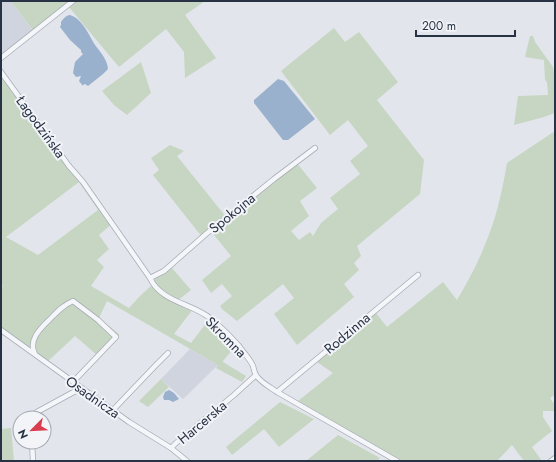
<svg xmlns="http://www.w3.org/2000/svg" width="556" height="462" font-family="Jost,sans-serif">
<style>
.built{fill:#d0d4de}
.green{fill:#c7d6c2;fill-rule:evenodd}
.water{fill:#9ab1ce}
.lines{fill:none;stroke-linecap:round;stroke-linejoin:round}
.minor-casing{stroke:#a6acb6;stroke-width:6}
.minor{stroke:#f5f6f9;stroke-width:4.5}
.labels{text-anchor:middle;stroke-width:4;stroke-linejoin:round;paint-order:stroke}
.street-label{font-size:14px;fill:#283245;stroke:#f2f4f8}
</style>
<rect width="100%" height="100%" fill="#e2e5eb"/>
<path class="built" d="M1 1H11L33 31 1 57Z
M190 349 218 365 183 399 161 379Z"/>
<path class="green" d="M11 1H205L185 15 216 58 185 78 184 52 166 29 119 67 68 6 34 32Z
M334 28 345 42 359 32 398 82 377 100 424 160 420 194 357 246 361 256 354 263 359 270 344 284 354 297 297 345 274 314 294 298 283 284 237 321 222 309 220 306 232 296 222 284 211 293 202 280 231 256 210 230 202 237 153 175 159 170 151 158 170 145 184 151 177 156 227 218 296 162 317 188 300 201 309 216 291 231 299 240 310 232 313 236 321 223 338 209 330 198 360 174 350 161 368 146 348 120 330 135 281 71Z
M530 36H533L535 42 553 67 555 78V113L544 117 514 125 518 96 548 95 547 82 545 80 544 60 525 57Z
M141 62 151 93 127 115 114 105 102 91Z
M1 75 79 182 83 179 114 222 99 235 109 249 97 260 104 267 91 286 129 308 139 297 153 284 155 279 171 267 191 290 177 301 193 309 174 334 191 343 210 318 237 344 223 361V362L246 376 242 382 216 368 218 365 107 301 99 318 119 334V336L98 356 75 336 46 363 1 329V288L3 286 1 284ZM79 182 98 210 38 255 6 237Z
M555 131V395L550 398 555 405V411H543V417L552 431 532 447 542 461H524L512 445 497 461H401L298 401 333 373 314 360 376 313 387 327 443 282 457 300C467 283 477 265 484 247 496 220 502 192 507 163Z
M161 379 169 387 148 407 139 401Z
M280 402 314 419 279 447 264 429 232 455 226 447Z
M11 428 14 461H1V429Z
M338 435 380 458 377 461H306Z"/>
<path class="water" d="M70 15C80 18 86 29 91 38 96 49 107 56 108 69L103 74 88 86 85 84 83 85V86L79 81 81 76 76 77 73 73 75 62 83 54 81 52V50L70 40 60 27 61 25V22C63 19 66 15 70 15Z
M278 79 284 81 315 119 288 140H283L254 103V100Z
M169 390 174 393 179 399 173 402 169 400H164L163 397 165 392Z"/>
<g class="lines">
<defs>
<path id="minor" d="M1 58 73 1
M1 72 69 166 83 182 150 278C161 302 191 303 210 318 220 326 231 337 239 346 243 352 250 359 253 366 254 369 254 372 256 375 260 382 270 387 277 392L397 461
M150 278 164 271 206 234 274 179 315 148
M1 330 129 422 171 448 187 461
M35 354C27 339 43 326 52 317 59 310 64 305 73 301L98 320 116 337 73 382
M277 392 418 275
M113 410 155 366 168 353
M31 418 32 416 37 412 81 388
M32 442 33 461
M171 448 176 443 234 395 256 375
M551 461 555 458"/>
</defs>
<use href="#minor" class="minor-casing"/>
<use href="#minor" class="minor"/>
</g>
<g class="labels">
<g class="street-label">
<text transform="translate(41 127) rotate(54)" y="5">Łagodzińska</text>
<text transform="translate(232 213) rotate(-39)" y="5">Spokojna</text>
<text transform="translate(347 333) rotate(-40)" y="5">Rodzinna</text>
<text transform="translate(226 337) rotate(45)" y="5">Skromna</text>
<text transform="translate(93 397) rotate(35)" y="5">Osadnicza</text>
<text transform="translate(202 422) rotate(-40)" y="5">Harcerska</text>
</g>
</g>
<rect width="556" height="462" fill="none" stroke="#283245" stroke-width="4"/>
<g transform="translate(32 430) rotate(246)"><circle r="19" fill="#f2f4f8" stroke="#a1a6b0"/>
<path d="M0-3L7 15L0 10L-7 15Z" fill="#d93e4f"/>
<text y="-6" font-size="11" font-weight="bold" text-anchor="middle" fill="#283245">N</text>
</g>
<path d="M416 30v6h99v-6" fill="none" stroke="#283245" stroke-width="2"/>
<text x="422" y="30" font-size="12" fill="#283245" stroke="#f2f4f8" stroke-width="3" paint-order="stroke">200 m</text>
</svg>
